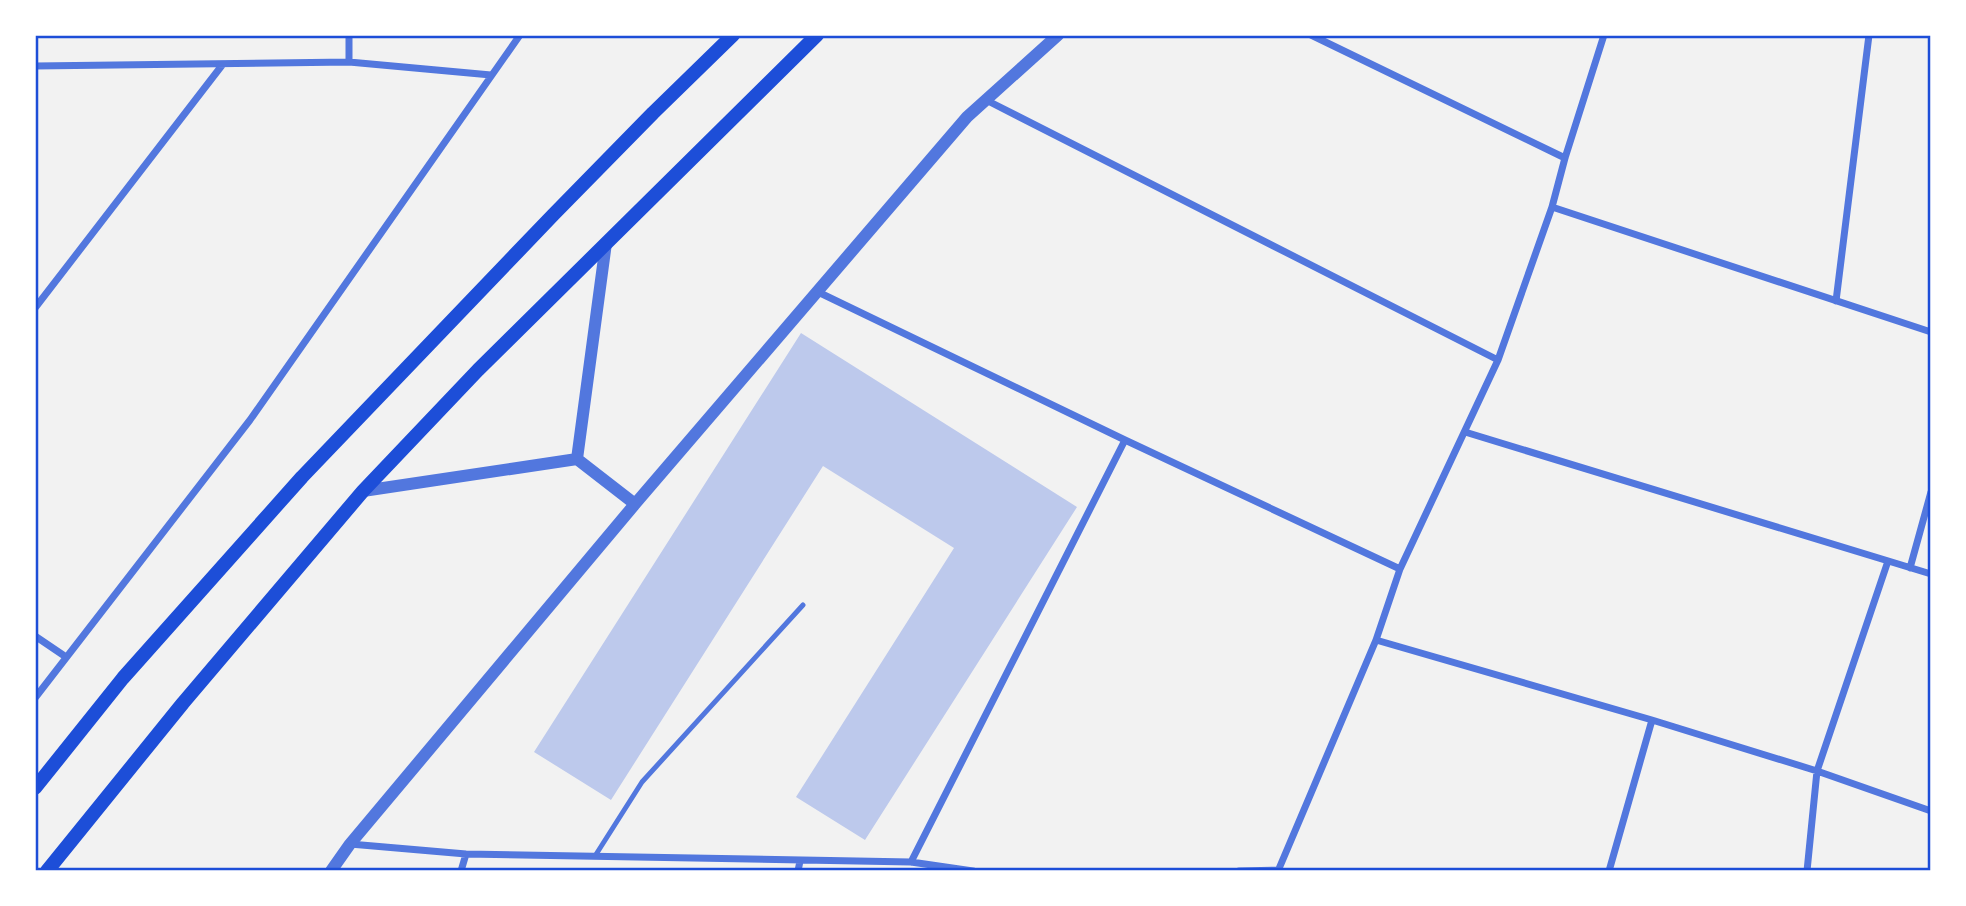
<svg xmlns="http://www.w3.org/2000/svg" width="1966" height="906" font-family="'Titillium Web',sans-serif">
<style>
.building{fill:#bdc9ec}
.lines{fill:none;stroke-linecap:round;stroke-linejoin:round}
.service{stroke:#5277de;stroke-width:5}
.minor{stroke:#5277de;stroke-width:7}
.tertiary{stroke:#5277de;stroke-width:12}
.secondary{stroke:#1d4ed8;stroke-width:14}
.neatline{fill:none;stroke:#1d4ed8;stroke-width:2.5}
</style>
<rect width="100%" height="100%" fill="#f2f2f2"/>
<path class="building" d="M801 333 1077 507 865 840 796 797 954 548 823 466 611 800 534 752Z"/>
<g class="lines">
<path class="service" d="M595 856 642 782 803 605"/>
<path class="minor" d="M1311 35 1565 158
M349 62V35
M35 66 349 62 491 75
M986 100 1498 360
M1552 207 1931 332
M818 292 1125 440 1400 569
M1836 301 1869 35
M35 308 223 64
M1465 432 1931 574
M1910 568 1931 492
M35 636 66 657
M1376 640 1652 720 1817 771 1931 811
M35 698 250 420 520 35
M350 844 466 854 911 862 973 871
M911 862 1125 440
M461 871 466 854
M798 871 800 861
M1239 871 1278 870
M1278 871 1376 640 1400 569 1498 360 1552 207 1565 158 1604 35
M1609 871 1652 720
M1807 871 1817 771 1888 561"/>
<path class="tertiary" d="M577 459 606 243
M363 491 577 459 635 504
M331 871 350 844 635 504 967 117 1058 35"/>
<path class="secondary" d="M35 788 123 678 302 477 553 215 653 113 733 35
M47 871 183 703 363 491 478 370 817 35"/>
</g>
<rect width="1966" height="906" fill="none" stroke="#ffffff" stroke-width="74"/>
<rect x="37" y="37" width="1892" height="832" class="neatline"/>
</svg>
